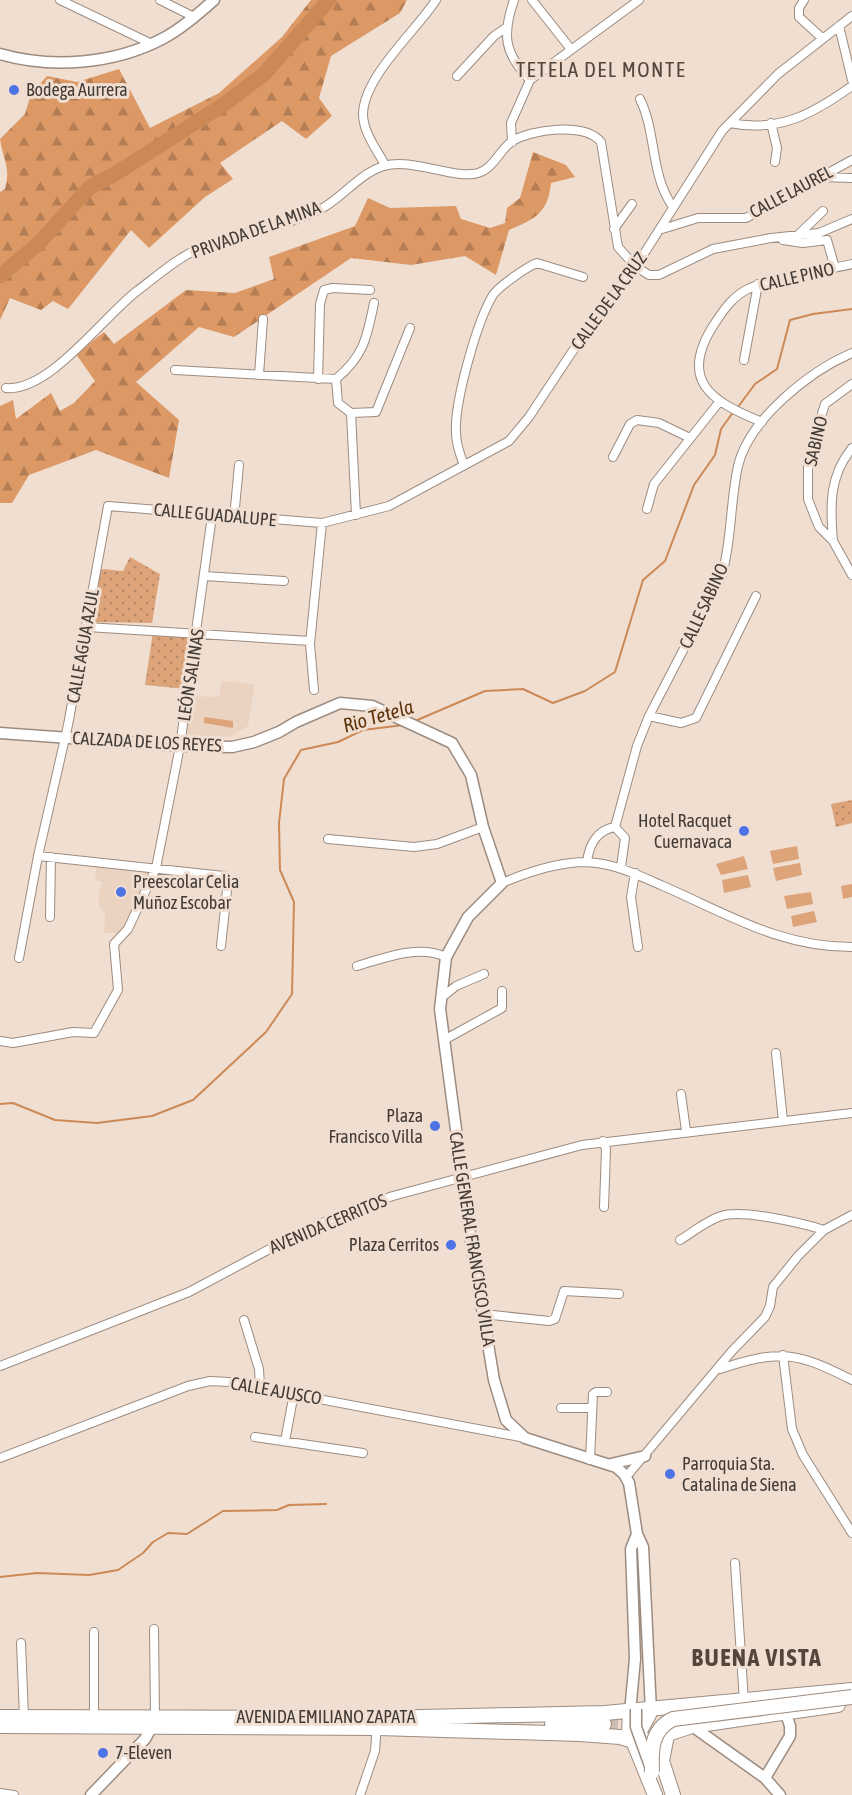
<svg xmlns="http://www.w3.org/2000/svg" width="852" height="1795" font-family="'Asap Condensed',sans-serif">
<style>
.built{fill:#ebd3c1}
.grass{fill:url(#grass-dots)}
.forest{fill:url(#forest-firs)}
.green{fill:#dda47a}
.lines{fill:none;stroke-linecap:round;stroke-linejoin:round}
.stream{stroke:#cc8956;stroke-width:2}
.river{stroke:#cc8956;stroke-width:15}
.primary-tunnel{stroke:#cdbdb2;stroke-width:14;stroke-dasharray:14 7;stroke-linecap:butt}
.minor-casing{stroke:#9c8c80;stroke-width:10}
.tertiary-casing{stroke:#9c8c80;stroke-width:13}
.primary-casing{stroke:#9c8c80;stroke-width:16}
.minor{stroke:#fff;stroke-width:8}
.tertiary{stroke:#fff;stroke-width:10}
.primary{stroke:#fff;stroke-width:14}
.tertiary-bridge-casing{stroke:#9c8c80;stroke-width:13;stroke-linecap:butt}
.primary-bridge-casing{stroke:#9c8c80;stroke-width:16;stroke-linecap:butt}
.tertiary-bridge{stroke:#fff;stroke-width:10}
.primary-bridge{stroke:#fff;stroke-width:14}
.poi-dot{fill:#4e73e7;stroke:#f0ded1;stroke-width:2}
.labels{text-anchor:middle;stroke-width:6;stroke-linejoin:round;paint-order:stroke}
.poi-label{font-size:18px;fill:#423b36;stroke:#f0ded1;text-anchor:start}
.street-label{font-size:18px;fill:#423b36;stroke:#f0ded1}
.water-label{font-size:20px;font-style:italic;fill:#5e3209;stroke:#f0ded1}
.quarter-label{font-size:21px;letter-spacing:1.5px;fill:#55463b;stroke:#f0ded1}
.district-label{font-size:24px;font-weight:bold;letter-spacing:1.5px;fill:#55463b;stroke:#f0ded1}
</style>
<defs>
<pattern id="grass-dots" width="8" height="8" patternUnits="userSpaceOnUse" patternTransform="scale(1.5)"><rect width="8" height="8" fill="#dda47a"/><path d="M2 2h.1M6 6h.1" fill="none" stroke="#b58765" stroke-width="1.8" stroke-linecap="round"/></pattern>
<pattern id="forest-firs" width="22" height="20" patternUnits="userSpaceOnUse" patternTransform="scale(1.5)"><rect width="22" height="20" fill="#dc9865"/><path d="M5 1l3.5 6h-7zM16 11l3.5 6h-7z" fill="#b47d54"/></pattern>
</defs>
<rect width="100%" height="100%" fill="#f0ded1"/>
<path class="built" d="M221 681 255 684 248 726 229 737H223V742L186 737 191 696 219 697Z
M97 859 156 868 125 933H104L105 913 100 908 98 897 102 882 95 880Z"/>
<path class="grass" d="M130 557 160 574 152 623 88 622 96 573 103 569 123 571Z
M153 632 193 635 186 689 145 685Z
M852 800V823L836 827 831 804Z"/>
<path class="forest" d="M311 0H407L400 13 331 56 319 98 332 116 306 139 282 121 220 163 233 179 205 197 149 248 131 230 68 309 53 301 41 310 10 298 0 320V192L5 189C11 167 3 160 0 139L25 114 31 94 47 76 77 82 119 69 150 128 219 93 282 37Z
M533 152 566 165 575 177 551 183C548 213 535 219 509 230L496 275 465 256 411 265 351 258 234 337 199 327 136 382 179 420 169 478 96 450 29 475 12 503H0V406L13 400 16 419 51 393 60 411 74 403 95 381 76 354 104 332 114 344 186 290 235 293 274 279 269 257 355 226 368 198 390 208 456 206 461 219 490 228 505 223 507 208 520 198Z"/>
<path class="green" d="M204 717 233 721V728L204 723Z
M797 846 799 859 773 864 770 851Z
M744 856 748 869 721 875 716 864Z
M800 863 802 875 776 881 773 868Z
M748 875 751 887 724 893 722 880Z
M852 884V897L843 899 841 886Z
M811 892 813 904 787 909 784 896Z
M814 911 817 922 793 927 791 916Z"/>
<g class="lines">
<path class="stream" d="M738 407 755 384 777 369 790 320 813 314 852 309
M415 721 485 691 523 689 553 703 585 691 615 672 643 580 665 561 694 485 715 455 721 429 734 411
M0 1104 13 1103 55 1120 97 1123 152 1116 193 1100 266 1032 292 994 294 902 280 870 279 823 284 779 301 750 338 742 363 730 404 725
M0 1577 37 1573 89 1575 118 1570 143 1553 153 1542 168 1533 187 1534 223 1511 277 1510 289 1505 326 1504"/>
<path class="river" d="M0 276 38 244 90 187 115 174 223 105 264 74 329 0"/>
<path class="primary-tunnel" d="M604 1724 639 1728"/>
<defs>
<path id="minor" d="M60 0 152 44
M160 0 194 17
M514 0C502 35 504 53 530 80
M532 0 570 48
M804 0 799 8V17L822 38
M839 26 852 80
M457 76 494 36 507 27
M640 99C657 134 650 175 673 207
M730 123C780 133 814 113 852 86
M771 123 777 148 775 162
M512 142 511 123 530 80 639 0
M385 165C377 150 363 132 363 114 364 76 416 31 436 0
M820 177 852 178
M614 229 632 204
M659 230 698 218H746L852 160
M798 235 823 211
M783 240 803 243 827 240 835 268
M744 360 758 284
M175 370 336 379
M259 375 263 319
M318 379 320 304 324 290 333 288 370 290
M336 379 338 403 351 413 356 515
M336 379C364 356 367 337 374 303
M852 384 825 404 808 459V499L813 512 819 527 833 541 852 575
M6 388C49 392 102 318 137 291 157 276 177 258 200 248 239 232 283 228 321 209 343 197 360 173 384 166 411 157 455 180 478 173 493 169 499 151 511 142 531 129 585 122 601 142L618 247 635 266 649 275H659L713 249 771 238 819 233 852 219
M351 413 376 412 410 328
M762 422C709 401 678 379 715 323 724 309 734 295 750 288 779 274 820 272 852 264
M613 457 630 424 637 420 659 423 690 438
M464 465C460 455 456 444 456 433 454 403 477 321 493 295 498 287 528 266 537 263L583 277
M647 509 654 484 720 401
M234 518 239 465
M833 541C830 506 829 476 852 448
M204 576 284 581
M87 627 310 641
M314 690 310 644 322 523
M649 716 681 723 696 718 756 596
M615 827 637 746 649 716 722 575C732 539 730 502 738 466 749 419 810 371 852 353
M615 827 625 838 621 867
M328 839 414 847 437 844 483 827
M38 856 224 876 228 881 221 946
M587 862C589 845 597 830 615 827
M635 873 631 897 638 947
M502 883C528 872 557 862 586 862 614 863 638 875 663 886 728 914 779 947 852 947
M50 917 51 857
M19 958 38 856 68 725 108 506 322 523 389 506 509 441 529 417 572 352 640 260 722 131 778 74 852 16
M357 966C384 958 419 944 446 957
M441 998 456 986 484 974
M444 1040 502 1008V991
M0 1041 13 1043 73 1032 94 1033 118 990 114 944 128 929 156 868 180 746 212 516
M776 1053 783 1121
M681 1094 686 1131
M603 1141 606 1149 604 1207
M680 1240C693 1232 706 1221 721 1216 742 1209 802 1223 824 1230
M483 1314 549 1321 555 1319 564 1291 619 1294
M244 1320 259 1369 260 1387
M783 1355 792 1429 803 1455 852 1533
M0 1366 189 1292 294 1236 349 1211 393 1196 582 1145 852 1113
M720 1369C780 1349 797 1352 852 1380
M561 1408H592
M255 1437 363 1453
M285 1441 294 1393
M0 1458 188 1386 210 1381 229 1382 525 1438
M590 1460 593 1394 596 1392H607
M626 1477 732 1351 765 1317 770 1306 773 1287 798 1256 824 1230 852 1215
M735 1563 744 1702
M154 1629 155 1716
M21 1643 24 1717
M94 1717V1632
M0 1793 14 1795
M360 1795 375 1751 377 1724"/>
<path id="tertiary" d="M0 54C52 69 114 64 162 39 181 29 198 14 214 0
M0 733 180 746 232 747 254 742 279 732 296 722 340 703 372 706 452 743 471 775 483 827 502 883 468 917 446 957 440 1009 471 1242 494 1380 506 1420 525 1438 616 1467 624 1474 629 1483 637 1534 643 1547 651 1711
M611 1464 645 1456
M630 1712 635 1659 631 1549 637 1534
M692 1726 765 1778 780 1795
M765 1778 790 1736V1726L783 1705
M91 1795 145 1739 155 1721"/>
<path id="primary" d="M630 1712 629 1731 655 1795
M0 1717 377 1718 605 1713 852 1690
M552 1723 604 1724
M0 1726 378 1728 580 1734 620 1737 640 1743 692 1726 838 1705
M667 1735 662 1761 673 1795
M634 1742 651 1711"/>
</defs>
<use href="#minor" class="minor-casing"/>
<use href="#tertiary" class="tertiary-casing"/>
<use href="#primary" class="primary-casing"/>
<use href="#minor" class="minor"/>
<use href="#tertiary" class="tertiary"/>
<use href="#primary" class="primary"/>
<defs>
<path id="tertiary-bridge" d="M636 1709V1727L650 1766"/>
<path id="primary-bridge" d="M652 1772C651 1750 651 1730 673 1719L852 1697"/>
</defs>
<use href="#tertiary-bridge" class="tertiary-bridge-casing"/>
<use href="#primary-bridge" class="primary-bridge-casing"/>
<use href="#tertiary-bridge" class="tertiary-bridge"/>
<use href="#primary-bridge" class="primary-bridge"/>
</g>
<g class="poi-dot">
<circle cx="14" cy="90" r="6"/>
<circle cx="744" cy="831" r="6"/>
<circle cx="121" cy="892" r="6"/>
<circle cx="435" cy="1126" r="6"/>
<circle cx="451" cy="1245" r="6"/>
<circle cx="670" cy="1474" r="6"/>
<circle cx="103" cy="1753" r="6"/>
</g>
<g class="labels">
<g class="poi-label">
<text x="26" y="96">Bodega Aurrera</text>
<text x="732" y="827" text-anchor="end">Hotel Racquet<tspan x="732" dy="21">Cuernavaca</tspan></text>
<text x="133" y="888">Preescolar Celia<tspan x="133" dy="21">Muñoz Escobar</tspan></text>
<text x="423" y="1122" text-anchor="end">Plaza<tspan x="423" dy="21">Francisco Villa</tspan></text>
<text x="439" y="1251" text-anchor="end">Plaza Cerritos</text>
<text x="682" y="1470">Parroquia Sta.<tspan x="682" dy="21">Catalina de Siena</tspan></text>
<text x="115" y="1759">7-Eleven</text>
</g>
<g class="street-label">
<text transform="translate(791 192) rotate(-28)" y="6">CALLE LAUREL</text>
<text transform="translate(256 230) rotate(-20)" y="6">PRIVADA DE LA MINA</text>
<text transform="translate(797 277) rotate(-13)" y="6">CALLE PINO</text>
<text transform="translate(609 301) rotate(-54)" y="6">CALLE DE LA CRUZ</text>
<text transform="translate(816 441) rotate(-77)" y="6">SABINO</text>
<text transform="translate(215 515) rotate(5)" y="6">CALLE GUADALUPE</text>
<text transform="translate(704 606) rotate(-65)" y="6">CALLE SABINO</text>
<text transform="translate(83 646) rotate(-80)" y="6">CALLE AGUA AZUL</text>
<text transform="translate(191 675) rotate(-81)" y="6">LEÓN SALINAS</text>
<text transform="translate(147 742) rotate(3)" y="6">CALZADA DE LOS REYES</text>
<text transform="translate(328 1224) rotate(-23)" y="6">AVENIDA CERRITOS</text>
<text transform="translate(472 1239) rotate(81)" y="6">CALLE GENERAL FRANCISCO VILLA</text>
<text transform="translate(276 1391) rotate(10)" y="6">CALLE AJUSCO</text>
<text x="326" y="1723">AVENIDA EMILIANO ZAPATA</text>
</g>
<g class="water-label">
<text transform="translate(378 716) rotate(-16)" y="7">Rio Tetela</text>
</g>
<g class="quarter-label">
<text x="601" y="77">TETELA DEL MONTE</text>
</g>
<g class="district-label">
<text x="757" y="1666">BUENA VISTA</text>
</g>
</g>
</svg>
